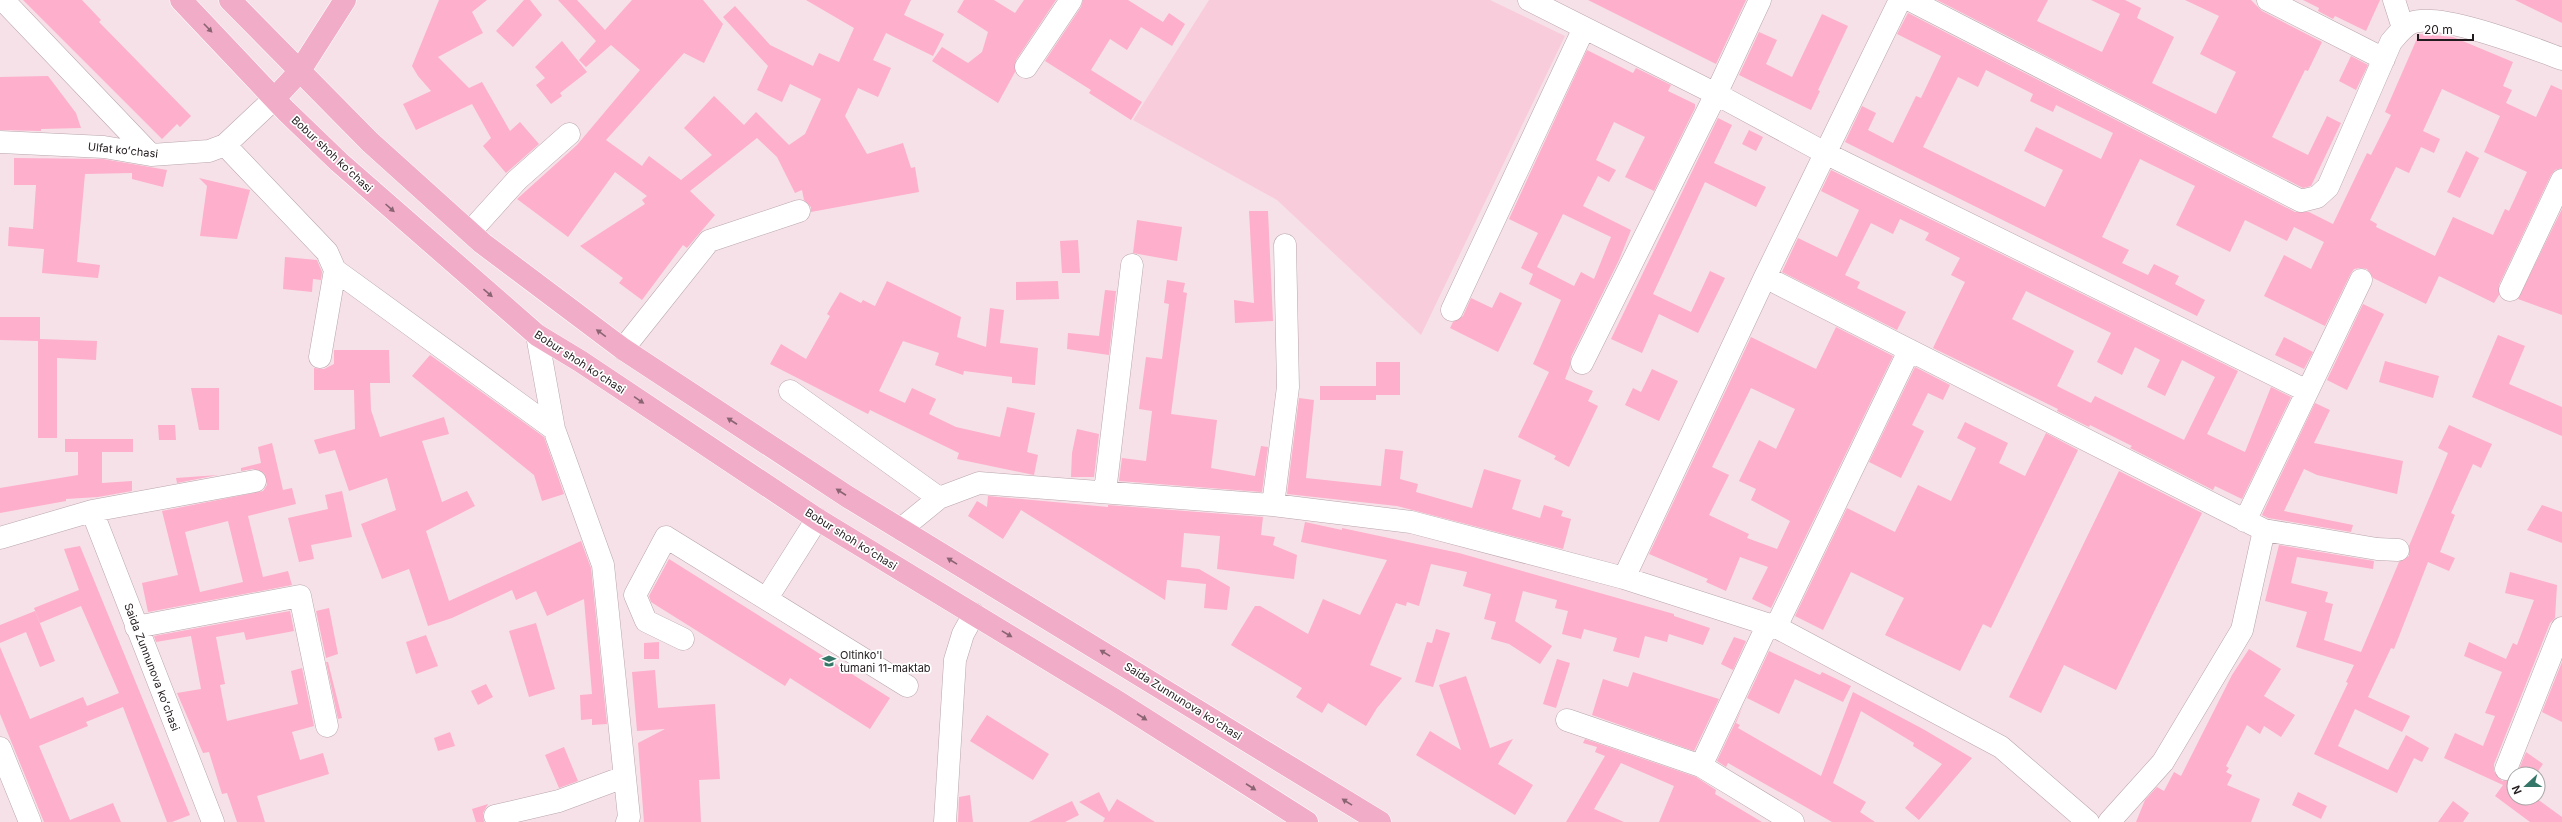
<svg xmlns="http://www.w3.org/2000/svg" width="2562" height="822" font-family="Inter,sans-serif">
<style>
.green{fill:#f9ccdb}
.building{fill:#feafcb;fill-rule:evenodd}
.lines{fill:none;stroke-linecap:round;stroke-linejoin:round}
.minor-casing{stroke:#b9a6ac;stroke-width:23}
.major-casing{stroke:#fff;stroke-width:23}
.minor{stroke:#fff;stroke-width:22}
.major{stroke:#f1acc7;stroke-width:22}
.oneway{fill:#8a6472}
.labels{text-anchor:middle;stroke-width:3.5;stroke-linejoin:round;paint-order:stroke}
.street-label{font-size:11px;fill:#221b1e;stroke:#fff}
.poi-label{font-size:11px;fill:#221b1e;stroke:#fff;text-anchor:start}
</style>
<rect width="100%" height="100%" fill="#f6e1e8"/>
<path class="green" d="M1209 0H1490L1565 36 1421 335 1277 200 1133 120Z"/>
<path class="building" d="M23 0H82L101 20 99 22 191 116 180 127 177 124 162 139Z
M439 0H487L472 12 483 33 438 57 469 88 482 82 510 131 520 122 539 144 506 173 483 146 491 138 472 104 416 130 403 104 431 91 418 76 412 66Z
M524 0H530L542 15 513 47 496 31Z
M558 0H577L605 30 632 0H703L723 24 704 63 684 53 606 140 642 166 649 156 681 180 712 155 684 128 714 96 744 125 756 112 789 145 805 134 821 99 790 84 782 102 757 90 768 66 723 17 735 6 770 45 813 66 819 53 839 62 854 28 806 0H911L904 15 944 34 933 56 886 33 873 60 891 68 878 97 858 88 845 116 867 154 903 143 911 168 915 167 919 192 811 212V207L804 200 802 190 795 193 777 157 757 138 690 191 715 215 687 248 683 245 642 300 619 283 623 278 580 246 645 204 642 200 647 196 615 172 568 237 517 199 577 145 640 70 611 45 586 67 579 60 596 41Z
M964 0H994L1015 13 1024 0H1056L1016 60 1015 72 998 103 932 61 942 47 968 63 982 52 988 32 957 12Z
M1083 0H1128L1163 22 1169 13 1185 24 1172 46 1141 27 1127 50 1110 39 1091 70 1142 102 1131 120 1089 93 1091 90 1045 61 1081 7Z
M1588 0H1746L1716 64Z
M1937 0H2048L2037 21 2102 52 2120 14 2091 0H2125L2141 8 2137 18 2174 37 2152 83 2216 114 2236 72 2200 54 2219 16 2185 0H2251L2262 11 2322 42 2308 71 2305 70 2272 137 2308 155 2327 116 2341 123 2311 186 2303 188Z
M2303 0H2380L2366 31 2335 16 2333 19 2318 11 2319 8Z
M2515 0H2562V23Z
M1908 13 2295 212H2309L2333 224 2367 153 2371 155 2391 115 2385 112 2419 34 2453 37 2513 62 2503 86 2512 90 2506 103 2536 117 2551 85 2562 90V168L2555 170 2551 175 2499 285V295L2494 303 2439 276 2426 304 2373 278 2367 269 2360 268 2354 269 2350 275 2325 326 2264 296 2284 255 2311 269 2324 242 2294 227 2287 241 2245 220 2230 252 2176 225 2195 186 2140 159 2102 237 2129 250 2122 263 2148 275 2154 264 2179 276 2175 284 2205 300 2197 316 1845 142 1862 106 1876 113 1868 130 1893 143 1916 96 1921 98 1941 56 1897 34ZM1986 70 2033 94 2030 101 2053 112 2056 105 2113 133 2101 159 2036 127 2024 151 2063 170 2045 207 1923 147 1958 77 1978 87ZM2442 89 2500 116 2484 152 2527 172 2509 211 2505 209 2493 235 2453 217 2435 256 2376 227 2377 224 2370 220 2396 167 2409 173 2421 147 2434 153 2440 139 2423 131Z
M1822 14 1848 26 1818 90 1820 91 1811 110 1739 75 1759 32 1777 40 1766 64 1792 77Z
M562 41 587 72 560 93 562 96 551 104 536 85 545 78 535 67Z
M1587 50 1633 73 1636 68 1671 85 1668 91 1695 104V108L1654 191 1625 177 1645 137 1614 122 1596 160 1616 170 1609 182 1598 176 1583 206 1631 230 1619 260 1571 357 1570 366 1565 379 1593 391 1588 401 1598 406 1569 467 1554 459 1556 456 1518 437 1549 372 1533 364 1561 300 1529 284 1533 274 1521 268 1538 233 1509 219ZM1563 214 1611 237 1594 279 1581 272 1574 286 1537 267Z
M2351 56 2368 65 2356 90 2339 81Z
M48 76 76 113 81 128 41 129V131L0 130V77Z
M1718 118 1732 125 1714 163 1766 187 1756 207 1705 182 1653 294 1691 312 1710 271 1725 278 1698 333 1659 314 1642 353 1611 339Z
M1749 130 1763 137 1756 151 1742 144Z
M2466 151 2479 158 2460 198 2447 192Z
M14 158 103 159 167 170 163 187 132 179V173L85 174 77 262 100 265 98 278 42 273 44 249 8 246 9 227 33 229 36 185H14Z
M1831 170 2238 371 2207 434 2245 452 2271 387 2291 397 2242 499 2215 486 2213 490 2130 448 2132 446 2090 425 2089 427 2057 411 2058 409 1933 348 1965 282 1951 275 1960 258 1925 240 1929 233 1900 219 1893 234 1871 223 1845 275 1860 282 1857 288 1906 312 1897 330 1782 272 1798 238 1837 257 1859 210 1821 191ZM2026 291 2111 333 2097 362 2122 375 2135 347 2160 360 2147 387 2165 396 2182 360 2215 377 2184 440 2095 396 2091 403 2057 386 2074 351 2012 319Z
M199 178 250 190 237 239 200 236 207 186Z
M2562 209V315L2518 299Z
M1249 211H1268L1273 321 1235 323 1234 300 1254 303Z
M1137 220 1182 227 1177 261 1133 253Z
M1078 240 1080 273H1062L1060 241Z
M285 257 317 260 322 272 321 280 313 279 312 292 283 289Z
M1167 280 1185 283 1183 292 1187 293 1171 414 1217 420 1211 468 1255 476 1261 446 1268 447 1262 492 1119 481 1122 458 1146 461 1152 411 1139 409 1146 357 1162 359 1169 304 1164 303Z
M887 281 961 317 957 337 986 347 990 308 1004 310 1000 343 1038 348 1035 385 1012 383V377L964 371 963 375 935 365 939 353 903 341 879 391 905 403 912 388 936 399 929 414 956 427 1000 437 1007 407 1035 413 1027 452 1038 455 1034 475 957 459 959 453 870 410 868 414 770 364 781 344 806 359 830 316 827 314 840 292 861 303 863 300 875 306Z
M1058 281 1059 299 1016 300V282Z
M1105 290 1116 291 1109 355 1067 349 1068 333 1099 336Z
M1500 292 1522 303 1498 352 1450 328 1453 322 1463 316 1471 298 1492 308Z
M2363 304 2384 314 2347 390 2327 380Z
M0 317H40V339L97 341 96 360 57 358V438H38V341L0 340Z
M1836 327 1893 356 1771 608 1752 599 1768 567 1740 557 1726 591 1706 582 1708 579 1649 554 1751 337 1816 369ZM1751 388 1795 409 1776 449 1759 440 1739 481 1756 489 1751 500 1790 521 1777 549 1747 538 1749 534 1709 515 1729 475 1712 467Z
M2498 335 2525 346 2509 384 2562 407V436L2472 397Z
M2284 337 2313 352 2304 369 2275 355Z
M334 350H389L390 383H370L371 410 380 437 444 417 449 434 422 441 442 502 467 491 475 506 426 531 449 601 581 541 591 568 607 724 592 725V719L581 720 580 695 592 694 584 599 547 616 536 591 516 600 512 590 452 618 428 626 409 569 382 579 361 524 396 510 387 478 349 491 335 450 319 454 314 440 355 429 354 390H314V368L324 369 334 364Z
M430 355 544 437 564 494 542 501 534 475 412 376Z
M2385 361 2439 376 2433 398 2379 382Z
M1376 362H1400V395H1376Z
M1915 367 1950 385 1943 400 1928 393 1912 425 1924 431 1901 478 1869 462Z
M1652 369 1678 381 1659 421 1625 405 1633 388 1641 392Z
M1320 386H1376V400H1320Z
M191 388H219V430H199Z
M1299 398 1314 400 1306 478 1381 486 1385 449 1403 451 1400 479 1418 484 1416 492 1472 508 1484 469 1521 480 1512 509 1540 518 1544 505 1563 511 1561 516 1571 519 1563 549 1397 506 1287 494Z
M2315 403 2330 410 2314 443 2403 461 2397 494 2317 475 2304 469 2284 511 2353 525 2351 532 2268 518 2262 515Z
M1965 422 2008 443 1999 463 2025 476 2046 433 2078 450 1991 628 1983 624 1960 671 1885 635 1904 598 1851 572 1823 630 1795 616 1847 508 1895 532 1918 485 1951 501 1976 448 1957 438Z
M158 425H175L176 440H159Z
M2449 425 2492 444 2481 468 2473 464 2451 513 2455 515 2440 552 2455 558 2449 571 2428 562 2394 649 2391 648 2368 697 2410 716 2402 732 2355 709 2338 746 2388 770 2406 735 2429 748 2422 762 2414 758 2397 793 2314 754 2348 683 2346 682 2354 665 2296 647 2307 612 2265 601 2279 545 2374 561 2373 569 2297 557 2291 583 2328 592 2325 602 2333 604 2324 640 2361 652 2399 562 2409 556V546L2448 453 2438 448Z
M1077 429 1099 434 1094 477H1071L1072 453Z
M65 439H133V452H102V483L132 481V491L98 497 66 499V501L0 513V488L78 475V452H65Z
M272 443 283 490 292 488 296 504 248 516 263 577 288 571 292 585 148 612 142 583 178 575 162 511 263 491 267 485 264 473 253 469 241 471V468L261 463 258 447ZM228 521 243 582 200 592 185 532Z
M2119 471 2202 513 2116 690 2064 665 2041 713 2009 697Z
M218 475 177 483 176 478Z
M342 491 352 537 311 545 314 559 299 562 288 518 328 509 325 495Z
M988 496 1108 507V505L1263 517 1261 535 1275 537 1273 545 1297 555 1294 579 1217 569 1220 536 1184 533 1181 567 1199 569 1230 587 1227 610 1204 608 1206 584 1167 580 1165 600 1021 510 1003 539 968 516 977 501 987 507Z
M2542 505 2562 512V543L2527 530Z
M1305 522 1342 530V528L1459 553 1674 614V616L1710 628 1703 645 1669 634 1667 642 1645 636 1639 658 1613 651 1617 638 1584 629 1581 639 1562 634 1568 611 1555 608 1557 600 1523 591 1515 621 1552 646 1540 664 1509 644 1491 639 1496 622 1484 619 1491 594 1463 586 1467 572 1431 564 1419 606 1407 602 1406 606 1396 603 1370 665 1402 678 1377 708 1366 726 1328 703 1322 713 1296 697 1302 688 1231 645 1255 606H1260L1308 634 1323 599 1360 615 1387 560 1301 542Z
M80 546 190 815 172 822H167L123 707 86 722 88 726 39 746 70 820 113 803 121 822H44L0 714V647L30 719 83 697 87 706 119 693 81 606 40 623 34 608 79 590 64 549Z
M669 559 890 698 870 729 790 678 785 686 651 602 649 596Z
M2510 572 2557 585 2555 618 2550 623 2494 764V771L2502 781 2514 779V798H2536L2562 817V822H2530L2495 796 2503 785 2444 758 2455 733 2483 746 2495 716 2485 713 2502 672 2464 656 2469 642 2506 659 2513 643 2517 645 2534 600 2505 593Z
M329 608 338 654 326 658 316 611Z
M35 611 55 661 40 667 26 632 0 643V625Z
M290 611 294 631 246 640 244 632 216 637 225 684 220 685 227 721 298 704 291 671 302 668 314 726 292 732 300 760 323 753 329 774 257 796 265 822H237L227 793 222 794 209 752 203 753 177 693 201 689 191 636 156 642 154 636Z
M536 623 555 689 529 697 509 631Z
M1436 629 1450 633 1433 687 1415 682 1427 642 1432 643Z
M426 635 438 666 416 674 406 642Z
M1734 637 1746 641 1733 670 1721 664Z
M659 642V659H644V643Z
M2249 649 2281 669 2264 696 2295 715 2281 737 2264 726 2260 734 2247 725 2226 766 2229 768 2226 772 2232 775 2227 785 2260 799 2251 822H2136L2145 800 2157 787 2164 791 2174 772 2181 776 2232 675Z
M1769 651 1820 675 1822 672 1851 686 1843 702 1795 679 1779 714 1747 698Z
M1557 659 1570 663 1556 708 1543 704Z
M326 662H328L342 718 338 719Z
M2562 662V722L2542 712Z
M655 670 658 708 715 704 720 779 699 780 701 822H644L638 743 665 729 637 731 632 672Z
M1633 672 1719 699 1694 751 1592 715 1603 679 1628 687Z
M1466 676 1490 748 1513 739 1498 764 1533 785 1515 815 1416 755 1430 731 1461 750 1439 685Z
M486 684 493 697 478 705 471 691Z
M1853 692 1923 729 1972 758 1919 820 1905 808 1942 764 1913 746 1914 743 1861 711 1833 783 1866 802 1860 812 1875 822H1832L1728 763 1726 767 1717 761 1743 706 1736 723 1740 725 1738 728 1821 776Z
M987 715 1049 754 1033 780 970 741Z
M450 732 455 746 438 751 434 738Z
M1585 739 1696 777 1716 790 1715 794 1762 822H1659L1674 786 1621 763 1594 809 1624 822H1566L1605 756 1595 752 1597 747 1583 743Z
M564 747 578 781 559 788 545 755Z
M2526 752 2543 764 2536 774H2517Z
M1099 792 1109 812 1117 799 1155 822H1103L1105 818 1079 802Z
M2298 792 2327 806 2321 819 2292 805Z
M970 795 973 822H958L959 797Z
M1072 801 1079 815 1065 822H1029Z
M2453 801 2469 813 2463 822H2438Z
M488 804 483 813 484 822H476L472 809Z"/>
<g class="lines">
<defs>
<path id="minor" d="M3 0 151 155
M1529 0 1716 94 1827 154 2307 391
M1910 0 2301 201 2317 197 2328 187 2391 42C2397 35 2403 27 2411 23 2439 11 2532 48 2562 59
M2268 0 2384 59
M2394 0 2403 28
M1026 67 1071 0
M0 142 104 147 151 155 209 151 225 145 275 98
M225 145 327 252 335 270 320 357
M470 232 517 180 569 134
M335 270 554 429
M1765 277 2264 530 2242 630 2163 762 2109 822
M2510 290 2562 180
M1452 310 1584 28
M537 335 554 429 603 565 629 817 627 822
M623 349 709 241 799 211
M1582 363 1716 94 1760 0
M790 391 939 498
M1105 492 1132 265
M1273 505 1288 387 1285 245
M92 511 213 822
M2245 521 2361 280
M901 529 939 498 979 483 1273 505 1411 522 1624 578 1776 627 2001 747 2088 822
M2264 530 2377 549 2398 550
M0 538 92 511 255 481
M1624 578 1765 277 1900 0
M767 598 817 519
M136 627 300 596 327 726
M1776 627 1909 351
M683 639 646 621 635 595 666 537 907 686
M1567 720 1701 766 1793 822
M0 748 30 822
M1701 766 1768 624
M2506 769 2562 628
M495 816 559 801 624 777
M945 822 955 660 963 634 974 614"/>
<path id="major" d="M181 0 286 111 339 162 537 335 580 361 817 519 1115 700 1307 822
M230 0 370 142 482 243 623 349 848 497 1380 822
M275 98 299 72 345 0"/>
</defs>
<use href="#minor" class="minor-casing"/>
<use href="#major" class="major-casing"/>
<use href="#minor" class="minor"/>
<use href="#major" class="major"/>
</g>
<defs><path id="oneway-solid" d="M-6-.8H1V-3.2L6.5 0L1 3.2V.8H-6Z"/></defs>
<g class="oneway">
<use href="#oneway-solid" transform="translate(208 28) rotate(46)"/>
<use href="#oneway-solid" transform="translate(390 208) rotate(42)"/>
<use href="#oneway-solid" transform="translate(488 293) rotate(41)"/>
<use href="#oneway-solid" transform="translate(601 333) rotate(-144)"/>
<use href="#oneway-solid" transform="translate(639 400) rotate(34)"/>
<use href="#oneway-solid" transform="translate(732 421) rotate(-147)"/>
<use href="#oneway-solid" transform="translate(841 492) rotate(-147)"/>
<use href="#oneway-solid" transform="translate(952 561) rotate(-148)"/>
<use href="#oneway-solid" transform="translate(1007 634) rotate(31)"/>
<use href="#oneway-solid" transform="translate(1105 653) rotate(-149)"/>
<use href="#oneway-solid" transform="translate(1142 717) rotate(33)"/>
<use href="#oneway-solid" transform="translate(1251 787) rotate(33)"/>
<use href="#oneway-solid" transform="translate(1347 802) rotate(-148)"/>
</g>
<defs>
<symbol id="school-bare" viewBox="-9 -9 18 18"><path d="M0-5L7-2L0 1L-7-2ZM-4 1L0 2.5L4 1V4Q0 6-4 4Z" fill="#347768" stroke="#fff" stroke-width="2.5" paint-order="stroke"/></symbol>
</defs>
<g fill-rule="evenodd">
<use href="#school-bare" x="819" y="651" width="20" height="20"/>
</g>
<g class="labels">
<g class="street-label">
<text transform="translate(123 150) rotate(6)" y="4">Ulfat koʻchasi</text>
<text transform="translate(332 154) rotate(43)" y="4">Bobur shoh koʻchasi</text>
<text transform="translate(580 362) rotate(33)" y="4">Bobur shoh koʻchasi</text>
<text transform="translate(851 539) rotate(32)" y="4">Bobur shoh koʻchasi</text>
<text transform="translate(152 667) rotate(69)" y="4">Saida Zunnunova koʻchasi</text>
<text transform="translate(1183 701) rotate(32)" y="4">Saida Zunnunova ko'chasi</text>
</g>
<g class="poi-label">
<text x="840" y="659">Oltinko'l<tspan x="840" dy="13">tumani 11-maktab</tspan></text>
</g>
</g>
<g transform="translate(2526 786) rotate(248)"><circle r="19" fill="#ffffff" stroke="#a7a4a5"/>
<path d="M0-3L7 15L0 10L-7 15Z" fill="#347768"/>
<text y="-6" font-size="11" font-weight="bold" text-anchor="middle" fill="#221b1e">N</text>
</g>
<path d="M2418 34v6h55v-6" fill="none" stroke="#221b1e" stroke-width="2"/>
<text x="2424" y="34" font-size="12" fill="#221b1e" stroke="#ffffff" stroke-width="3" paint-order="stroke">20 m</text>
</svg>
